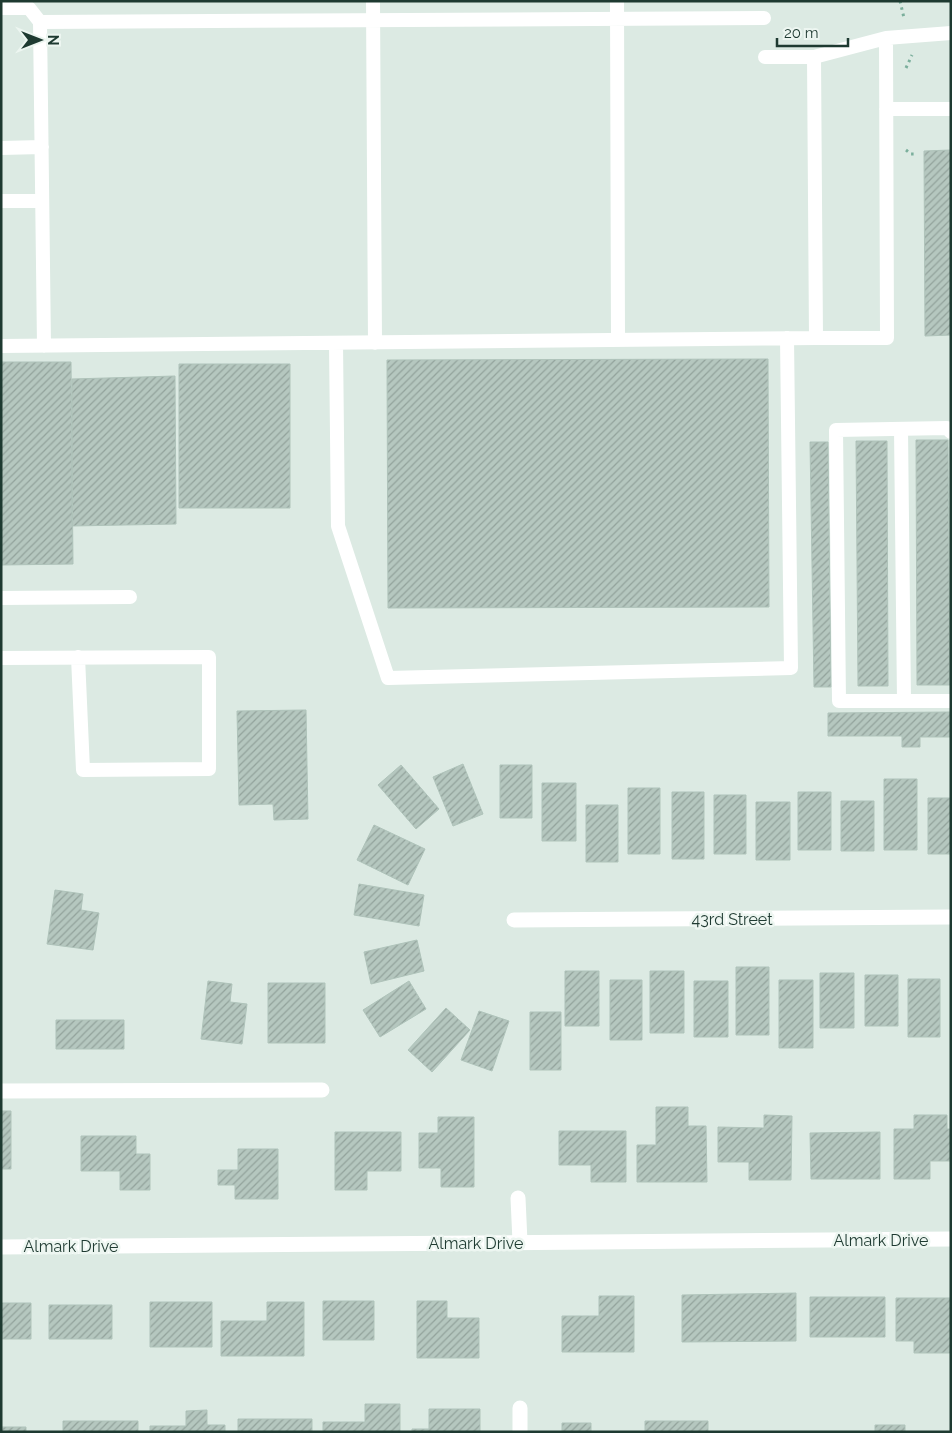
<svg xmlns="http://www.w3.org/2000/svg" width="952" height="1433" font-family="Raleway,sans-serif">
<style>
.building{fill:url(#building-hatch);stroke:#afc3ba}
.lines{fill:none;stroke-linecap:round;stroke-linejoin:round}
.path{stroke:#7baf9c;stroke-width:3;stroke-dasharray:2.5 4;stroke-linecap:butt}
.lane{stroke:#fff;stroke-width:14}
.street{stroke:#fff;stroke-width:15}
.labels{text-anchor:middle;stroke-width:5;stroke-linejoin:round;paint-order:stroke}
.street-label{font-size:16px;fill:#1e3a31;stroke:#edf6f1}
</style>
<defs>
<pattern id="building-hatch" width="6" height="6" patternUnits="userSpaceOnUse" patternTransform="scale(1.25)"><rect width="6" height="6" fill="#b5c7bf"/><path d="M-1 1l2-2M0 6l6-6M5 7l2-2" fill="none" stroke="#93a39c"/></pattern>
</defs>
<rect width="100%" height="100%" fill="#dceae3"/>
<path class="building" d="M951 150V335L925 336 924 151Z
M768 359 769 607 388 608 387 360Z
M1 362H71L73 564 1 565Z
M179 364H290V508H179Z
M175 376 176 524 72 526V379Z
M916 440H948L950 685H917Z
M856 441H887L888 686H858Z
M810 442H828L831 687H814Z
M306 710 308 819 274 820 273 804 239 805 237 711Z
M951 712V737H920V747H902V736H828V713Z
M463 764 483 814 453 826 433 777Z
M401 765 439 809 416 829 378 785Z
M500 765H532V818H500Z
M884 779H917V850H884Z
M542 783H576V841H542Z
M628 788H660V854H628Z
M672 792H704V859H672Z
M798 792H831V850H798Z
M714 795H746V854H714Z
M928 798H951V854H928Z
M841 801H874V851H841Z
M756 802H790V860H756Z
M586 805H618V862H586Z
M374 825 425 849 408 885 357 860Z
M359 884 424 895 419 926 354 915Z
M55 890 83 894 81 910 99 913 93 950 47 944Z
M417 940 424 971 371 984 364 952Z
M736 967H769V1035H736Z
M565 971H599V1026H565Z
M650 971H684V1033H650Z
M820 973H854V1028H820Z
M865 975H898V1026H865Z
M908 979H940V1037H908Z
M610 980H642V1040H610Z
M779 980H813V1048H779Z
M208 981 232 984 230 1002 247 1004 242 1044 201 1039Z
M409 981 426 1009 380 1037 363 1010Z
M694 981H728V1037H694Z
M268 983H325V1043H268Z
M446 1008 470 1030 432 1072 408 1050Z
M479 1011 509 1021 492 1071 461 1060Z
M530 1012H561V1070H530Z
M56 1020H124V1049H56Z
M656 1107H688V1126H706L707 1182H637V1145H656Z
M1 1111H11V1169H1Z
M764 1115 792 1116 791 1180H749V1162H718V1127L764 1128Z
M914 1115H947V1129H951V1161H930V1179H894V1129H914Z
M438 1117H474V1187H441V1168H419V1133H438Z
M559 1131H626V1182H591V1165H559Z
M335 1132H401V1171H367V1190H335Z
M880 1132V1179H811L810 1133Z
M81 1136H136V1154H150V1190H120V1171H81Z
M238 1149H278V1199H235V1185H218V1170H238Z
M796 1293V1341L682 1342V1295Z
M599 1296H634V1352H562V1316H599Z
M810 1297H885V1337H810Z
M896 1298H951V1353H914V1341H896Z
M323 1301H374V1340H323Z
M417 1301H447V1318H479V1358H417Z
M150 1302H212V1347H150Z
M267 1302H304V1356H221V1321H267Z
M1 1303H31V1339H1Z
M49 1305H112V1339H49Z
M365 1404H400V1432H323V1422H365Z
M429 1409H480V1432H412V1429H429Z
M207 1410V1425H225V1432H150V1426H186V1411Z
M238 1419H312V1432H238Z
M63 1421H138V1432H63Z
M645 1421H708V1432H645Z
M562 1423H591V1432H562Z
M875 1425H905V1432H875Z
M1 1427H26V1432H1Z"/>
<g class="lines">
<path class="path" d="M900 1 904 18
M906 68 912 55
M906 150 911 154H916"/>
<path class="lane" d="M373 1 375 343
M617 1 618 340
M1 8H29L40 22 44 346
M40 22 764 18
M886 38 887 338H816L814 57 886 38 951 33
M765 57H814
M886 109H951
M1 148 42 147
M1 201H42
M336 343 338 526 388 678 791 668 787 338
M1 346 816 338
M901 429 904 701
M951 432 947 428 836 430 839 701H951
M1 598 130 597
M1 658 209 657V769L83 770 78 657"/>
<path class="street" d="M514 920 951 917
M1 1091 322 1090
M518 1198 520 1242
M1 1247 951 1239
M520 1432V1408"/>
</g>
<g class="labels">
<g class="street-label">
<text x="732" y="925">43rd Street</text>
<text x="881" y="1246">Almark Drive</text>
<text x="476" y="1249">Almark Drive</text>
<text x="71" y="1252">Almark Drive</text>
</g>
</g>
<rect width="952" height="1433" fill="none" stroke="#1e3a31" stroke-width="5"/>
<g transform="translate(40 40) rotate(90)" stroke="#edf6f1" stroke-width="4" paint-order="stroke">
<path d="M0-4L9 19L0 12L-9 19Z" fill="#1e3a31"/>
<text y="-8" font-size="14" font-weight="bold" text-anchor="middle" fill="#1e3a31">N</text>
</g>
<path d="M777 38v8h71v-8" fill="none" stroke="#1e3a31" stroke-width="2.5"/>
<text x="784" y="38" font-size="15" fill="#1e3a31" stroke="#edf6f1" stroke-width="4" paint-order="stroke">20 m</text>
</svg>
